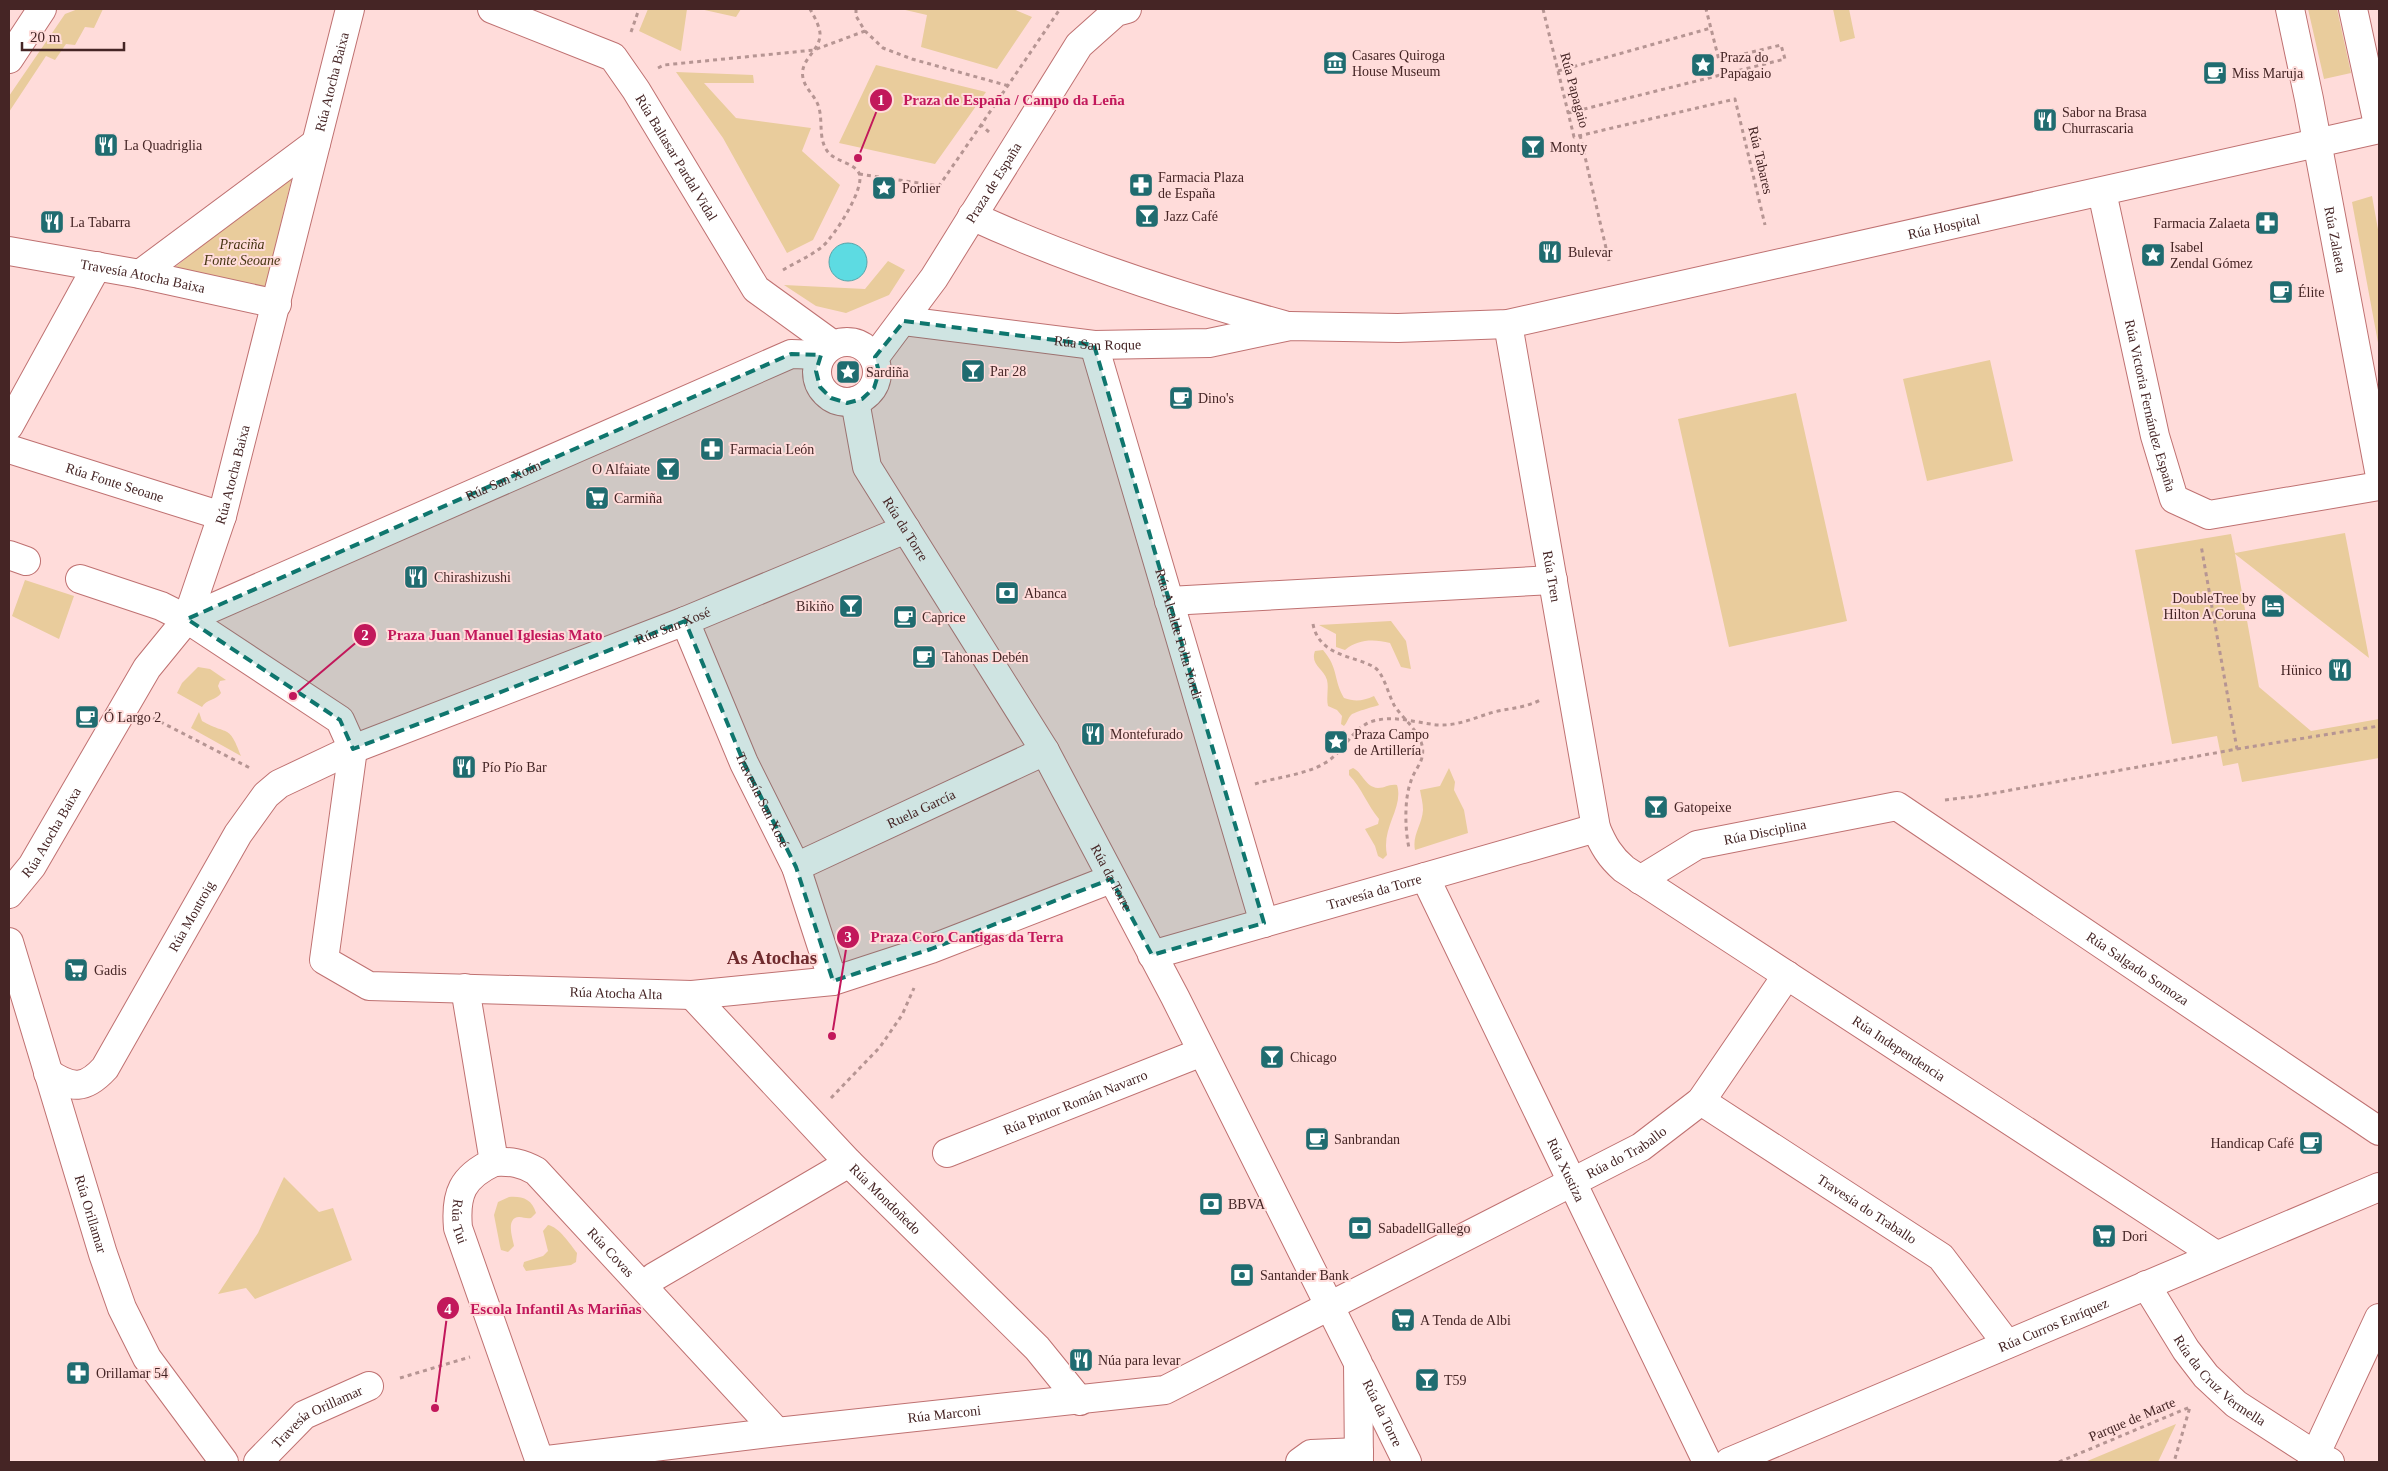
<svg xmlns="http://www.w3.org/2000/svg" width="2388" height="1471" font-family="'Times New Roman',serif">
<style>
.green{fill:#e9cc9c}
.water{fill:#5ddbe2;stroke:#56a4a9}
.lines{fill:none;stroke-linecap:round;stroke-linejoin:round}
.street-casing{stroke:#bf7171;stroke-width:30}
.secondary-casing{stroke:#bf7171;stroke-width:30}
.path{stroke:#b69593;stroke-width:3;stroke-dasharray:4 4;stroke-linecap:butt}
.street{stroke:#fff;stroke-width:28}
.secondary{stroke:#fff;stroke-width:28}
.marked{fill:#0f766e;fill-opacity:0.2;stroke:#0f766e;stroke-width:4;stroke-dasharray:10 6;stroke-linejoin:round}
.labels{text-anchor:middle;stroke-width:4;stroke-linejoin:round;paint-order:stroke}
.poi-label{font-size:14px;fill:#452525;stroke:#ffdcda;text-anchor:start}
.street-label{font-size:14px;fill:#452525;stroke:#ffdcda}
.park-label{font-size:14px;font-style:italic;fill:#473512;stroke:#ffdcda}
.district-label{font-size:19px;font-weight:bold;fill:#6f2a2d;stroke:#ffdcda}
.leader{fill:none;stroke:#c2185b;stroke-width:2}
.callout-dot{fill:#c2185b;stroke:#ffdcda;stroke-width:2}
.mark-label{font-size:15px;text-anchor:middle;font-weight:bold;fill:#fff}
.callout-label{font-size:15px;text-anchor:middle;font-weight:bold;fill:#c2185b;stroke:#ffdcda;stroke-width:4;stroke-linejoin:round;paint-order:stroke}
</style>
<rect width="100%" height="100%" fill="#ffdcda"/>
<path class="green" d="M78 9H103L94 28 85 27 75 45 66 44 55 60 46 56 9 112V96L65 14Z
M648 9H687L681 51 639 31Z
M700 9H741L736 17Z
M901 9H1013L1032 17 997 69 921 47 927 15Z
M1833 9H1849L1855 38 1840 42Z
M2308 9H2337L2351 73 2324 79Z
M876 65 986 92 935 164 839 143Z
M676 72 753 75 754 83H704L736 118 811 128 802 151 840 185 813 240 787 253 723 138Z
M294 169 265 288 173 269Z
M2372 196 2379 235V348L2352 202Z
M888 261 905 270 889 295 846 313 816 306 784 285 865 289Z
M1990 360 2013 461 1927 481 1903 379Z
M1796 393 1847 621 1729 647 1678 419Z
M2345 533 2369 658 2235 554 2259 687 2311 731 2379 719V758L2242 782 2238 763 2223 766 2217 736 2172 744 2135 550 2231 534 2235 553Z
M25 580 74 596 59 639 12 616Z
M1391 621 1406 641 1411 669 1401 667 1390 643C1374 639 1358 639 1345 650L1336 647V634L1319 625Z
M1323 650C1339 669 1333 679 1344 698 1355 702 1363 701 1374 696L1379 705C1373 707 1354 712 1351 715 1348 718 1347 723 1344 726L1341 724 1342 716 1337 710 1328 706C1326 698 1329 688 1327 680 1323 668 1310 665 1315 651Z
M198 667 210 669 226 680 220 681 218 686 221 693C217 700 206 699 202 707L177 693 182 683Z
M199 712 202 721C228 736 229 723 241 756L191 728Z
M1353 768C1363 773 1365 787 1378 788 1386 788 1388 784 1397 785 1404 808 1381 827 1387 855L1383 859 1378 856 1375 846 1365 829 1378 824 1379 819C1367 805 1362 788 1349 775V770Z
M1449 768 1455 782 1454 790 1464 810 1468 833 1415 850C1412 835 1422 825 1423 810 1423 803 1421 796 1420 790L1440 786Z
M284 1177 319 1212 333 1208 352 1260 255 1299 246 1288 218 1294 258 1233Z
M509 1197C522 1196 532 1199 536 1213L531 1218C526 1219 524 1217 519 1217 505 1218 513 1239 514 1246L508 1252 501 1250 500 1246 494 1215 498 1202Z
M548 1225C559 1227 570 1244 577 1253L576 1262 571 1265 526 1271 523 1266 524 1262 543 1256 548 1251 543 1231Z
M2176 1424 2158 1462H2085Z"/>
<path class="water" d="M829 262a19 19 0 1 1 38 0a19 19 0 1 1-38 0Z"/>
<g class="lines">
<defs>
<g id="street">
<path id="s1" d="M492 9 613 57 636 90 756 289 832 344"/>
<path id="s2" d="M2290 9 2309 99 2379 471"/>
<path d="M2353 9 2379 129"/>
<path id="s3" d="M2102 192 2155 436 2174 499 2209 515 2379 486"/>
<path d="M972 216C1072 262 1178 296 1284 325"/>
<path id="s4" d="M9 251 140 274 277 304"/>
<path d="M140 274 316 143"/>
<path id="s5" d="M904 321 1094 345 1209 343 1290 326 1398 328 1508 324 2379 129"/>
<path id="s6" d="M1508 324 1596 828C1603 845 1610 857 1624 869L2216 1255"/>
<circle cx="847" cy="372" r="30"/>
<path id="s7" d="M1094 345 1264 923"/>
<path id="s8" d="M875 357 934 278 1079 45 1116 12 1127 9"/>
<path id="s9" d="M855 401 867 467 1045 751 1175 997 1358 1363 1359 1462"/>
<path d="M9 426 97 266"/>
<path id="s10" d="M9 449 222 516"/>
<path d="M9 555 26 561"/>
<path d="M80 579 161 606 187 619 340 720 353 749"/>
<path d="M1169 601 1553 580"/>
<path id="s11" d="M187 619 791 354 821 355"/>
<path id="s12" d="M685 621 744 763 796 867 833 981"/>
<path id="s13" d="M353 749 324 960 369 986 692 995 833 981 931 949 1111 879"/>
<path id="s14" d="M796 867 1045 751"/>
<path id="s15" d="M1425 877 1707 1462"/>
<path id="s16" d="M1640 880 1697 845 1897 806 2379 1131"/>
<path id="s17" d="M9 894 32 866 147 668 187 619 222 516 350 9"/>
<path id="s18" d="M9 942 103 1254 122 1308 147 1358 224 1462"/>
<path id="s19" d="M1152 955 1596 828"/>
<path id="s20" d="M465 988 494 1162C462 1177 455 1194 458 1228L540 1462"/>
<path id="s21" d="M692 995 849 1163 1037 1348 1080 1401"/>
<path id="s22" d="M48 1073C72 1089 85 1090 105 1068L238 834 266 795 279 784 353 749 685 621 906 529"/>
<path id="s23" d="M1701 1101 1941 1257 2007 1344"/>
<path id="s24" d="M947 1153 1202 1052"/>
<path id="s25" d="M494 1162C511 1161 522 1163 536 1171L777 1432"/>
<path d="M654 1277 849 1163"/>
<path id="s26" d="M2146 1285 2186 1350 2206 1376 2236 1404 2315 1455 2330 1462"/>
<path id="s27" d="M1361 1369 1407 1462"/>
<path id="s28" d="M539 1461 777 1432 1165 1390 1641 1147 1701 1101 1787 975"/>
<path id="s29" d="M258 1462 304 1415 369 1386"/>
<path d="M1300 1462 1311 1454 1359 1452"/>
<path id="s30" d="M1729 1462 2379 1187"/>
<path d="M2312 1462 2379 1318"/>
</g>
<path id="secondary" d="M9 59 42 9"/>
</defs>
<use href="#street" class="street-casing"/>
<use href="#secondary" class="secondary-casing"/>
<path class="path" d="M856 9V16L865 31 883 48 912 59 1009 86
M1543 9 1574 137 1735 99 1765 225
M631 32 639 9
M658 68 664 65 814 50 865 31
M1558 71 1711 28
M1568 113 1785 59 1781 45 1719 60 1706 9
M989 132 981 125 1060 9
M1580 135 1609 261
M859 174 939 186 981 125
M783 270C796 262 811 256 823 246 834 236 866 188 859 173 853 162 836 162 828 152 818 139 823 123 819 108 816 96 805 89 803 78 799 59 821 51 820 33 819 25 814 16 810 9
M1313 624C1320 662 1369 655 1380 673 1386 683 1389 695 1394 705 1404 721 1427 736 1422 757 1421 764 1413 773 1411 781 1404 799 1405 830 1409 848
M153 718 250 768
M2237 749 2379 726
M1255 784C1277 777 1305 775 1325 763 1343 753 1351 730 1370 722 1393 714 1416 723 1438 725 1461 726 1477 716 1498 711 1513 708 1528 707 1542 699
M1945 800 1978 796 2237 749 2201 545
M831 1098 880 1047 902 1015 914 988
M400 1378 470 1357
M2059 1462 2190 1407 2174 1462"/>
<use href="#street" class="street"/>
<use href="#secondary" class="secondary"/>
</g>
<path class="marked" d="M904 321 1094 345 1264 923 1152 955 1111 879 931 949 833 981 796 867 744 763 685 621 353 749 340 720 187 619 791 354 821 355 816 371 820 387 831 398 847 403 862 399 874 388 879 372 875 357Z"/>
<defs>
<symbol id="museum-square" viewBox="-11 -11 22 22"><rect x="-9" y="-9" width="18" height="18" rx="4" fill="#206c70" stroke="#ffdcda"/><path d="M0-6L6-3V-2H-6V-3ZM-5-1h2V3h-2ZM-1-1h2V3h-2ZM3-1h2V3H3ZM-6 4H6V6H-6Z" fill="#fff"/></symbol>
<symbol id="sight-square" viewBox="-11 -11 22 22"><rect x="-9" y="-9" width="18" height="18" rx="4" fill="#206c70" stroke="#ffdcda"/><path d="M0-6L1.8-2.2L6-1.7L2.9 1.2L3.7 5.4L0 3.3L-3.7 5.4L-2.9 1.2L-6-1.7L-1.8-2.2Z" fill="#fff"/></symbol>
<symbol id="cafe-square" viewBox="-11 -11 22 22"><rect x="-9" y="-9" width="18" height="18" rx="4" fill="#206c70" stroke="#ffdcda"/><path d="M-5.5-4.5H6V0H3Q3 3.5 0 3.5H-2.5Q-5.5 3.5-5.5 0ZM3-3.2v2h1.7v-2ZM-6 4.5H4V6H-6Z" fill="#fff"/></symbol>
<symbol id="restaurant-square" viewBox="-11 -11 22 22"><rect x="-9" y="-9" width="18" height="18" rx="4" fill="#206c70" stroke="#ffdcda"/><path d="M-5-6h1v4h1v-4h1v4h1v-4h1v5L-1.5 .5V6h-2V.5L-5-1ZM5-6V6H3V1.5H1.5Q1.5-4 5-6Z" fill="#fff"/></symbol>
<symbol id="bar-square" viewBox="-11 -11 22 22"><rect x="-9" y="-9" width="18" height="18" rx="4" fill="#206c70" stroke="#ffdcda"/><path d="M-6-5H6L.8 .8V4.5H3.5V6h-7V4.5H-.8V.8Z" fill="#fff"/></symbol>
<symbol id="pharmacy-square" viewBox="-11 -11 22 22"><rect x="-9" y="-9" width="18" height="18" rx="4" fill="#206c70" stroke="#ffdcda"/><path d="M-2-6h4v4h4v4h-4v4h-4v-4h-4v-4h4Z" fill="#fff"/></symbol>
<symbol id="supermarket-square" viewBox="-11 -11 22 22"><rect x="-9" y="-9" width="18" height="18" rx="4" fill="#206c70" stroke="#ffdcda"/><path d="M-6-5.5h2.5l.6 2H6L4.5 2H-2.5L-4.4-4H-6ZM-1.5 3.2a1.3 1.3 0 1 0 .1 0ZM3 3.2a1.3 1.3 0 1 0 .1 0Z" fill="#fff"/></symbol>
<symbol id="bank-square" viewBox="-11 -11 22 22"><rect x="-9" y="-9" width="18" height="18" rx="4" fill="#206c70" stroke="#ffdcda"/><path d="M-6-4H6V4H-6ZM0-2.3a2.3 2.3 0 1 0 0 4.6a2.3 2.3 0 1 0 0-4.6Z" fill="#fff"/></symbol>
<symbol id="hotel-square" viewBox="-11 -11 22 22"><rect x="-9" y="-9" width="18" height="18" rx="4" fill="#206c70" stroke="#ffdcda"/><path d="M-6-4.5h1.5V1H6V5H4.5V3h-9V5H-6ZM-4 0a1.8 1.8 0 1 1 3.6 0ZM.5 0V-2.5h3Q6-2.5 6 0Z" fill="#fff"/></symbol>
</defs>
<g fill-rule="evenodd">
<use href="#museum-square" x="1321" y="49" width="28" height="28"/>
<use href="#sight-square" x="1689" y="51" width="28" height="28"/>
<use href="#cafe-square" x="2201" y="59" width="28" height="28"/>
<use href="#restaurant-square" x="2031" y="106" width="28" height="28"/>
<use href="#restaurant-square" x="92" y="131" width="28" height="28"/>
<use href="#bar-square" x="1519" y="133" width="28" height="28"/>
<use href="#pharmacy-square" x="1127" y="171" width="28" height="28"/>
<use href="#sight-square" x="870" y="174" width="28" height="28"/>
<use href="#bar-square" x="1133" y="202" width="28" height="28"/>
<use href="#restaurant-square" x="38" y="208" width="28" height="28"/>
<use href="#pharmacy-square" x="2253" y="209" width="28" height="28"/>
<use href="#restaurant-square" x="1536" y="238" width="28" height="28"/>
<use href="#sight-square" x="2139" y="241" width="28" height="28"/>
<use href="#cafe-square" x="2267" y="278" width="28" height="28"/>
<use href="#bar-square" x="959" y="357" width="28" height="28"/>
<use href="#sight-square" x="834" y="358" width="28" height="28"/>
<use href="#cafe-square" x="1167" y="384" width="28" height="28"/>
<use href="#pharmacy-square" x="698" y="435" width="28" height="28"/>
<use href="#bar-square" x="654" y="455" width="28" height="28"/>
<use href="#supermarket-square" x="583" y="484" width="28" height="28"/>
<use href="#restaurant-square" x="402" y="563" width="28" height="28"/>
<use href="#bank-square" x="993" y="579" width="28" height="28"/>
<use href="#bar-square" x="837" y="592" width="28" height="28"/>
<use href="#hotel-square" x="2259" y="592" width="28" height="28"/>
<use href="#cafe-square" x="891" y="603" width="28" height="28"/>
<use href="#cafe-square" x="910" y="643" width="28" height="28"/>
<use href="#restaurant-square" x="2326" y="656" width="28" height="28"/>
<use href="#cafe-square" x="73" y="703" width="28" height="28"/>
<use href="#restaurant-square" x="1079" y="720" width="28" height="28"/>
<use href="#sight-square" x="1322" y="728" width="28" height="28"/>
<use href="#restaurant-square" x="450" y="753" width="28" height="28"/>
<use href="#bar-square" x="1642" y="793" width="28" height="28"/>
<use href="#supermarket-square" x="62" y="956" width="28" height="28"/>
<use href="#bar-square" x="1258" y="1043" width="28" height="28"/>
<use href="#cafe-square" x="1303" y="1125" width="28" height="28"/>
<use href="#cafe-square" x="2297" y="1129" width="28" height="28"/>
<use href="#bank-square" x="1197" y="1190" width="28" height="28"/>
<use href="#bank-square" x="1346" y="1214" width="28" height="28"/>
<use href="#supermarket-square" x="2090" y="1222" width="28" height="28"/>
<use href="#bank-square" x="1228" y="1261" width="28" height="28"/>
<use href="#supermarket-square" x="1389" y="1306" width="28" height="28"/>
<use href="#restaurant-square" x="1067" y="1346" width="28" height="28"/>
<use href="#pharmacy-square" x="64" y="1359" width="28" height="28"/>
<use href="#bar-square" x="1413" y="1366" width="28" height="28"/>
</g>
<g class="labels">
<g class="poi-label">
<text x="1352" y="60">Casares Quiroga<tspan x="1352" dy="16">House Museum</tspan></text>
<text x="1720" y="62">Praza do<tspan x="1720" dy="16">Papagaio</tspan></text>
<text x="2232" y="78">Miss Maruja</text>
<text x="2062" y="117">Sabor na Brasa<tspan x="2062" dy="16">Churrascaria</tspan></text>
<text x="124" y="150">La Quadriglia</text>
<text x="1550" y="152">Monty</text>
<text x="1158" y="182">Farmacia Plaza<tspan x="1158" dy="16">de España</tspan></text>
<text x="902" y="193">Porlier</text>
<text x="1164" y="221">Jazz Café</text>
<text x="70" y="227">La Tabarra</text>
<text x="2250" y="228" text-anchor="end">Farmacia Zalaeta</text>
<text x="2170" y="252">Isabel<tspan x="2170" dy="16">Zendal Gómez</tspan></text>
<text x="1568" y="257">Bulevar</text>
<text x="2298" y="297">Élite</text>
<text x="990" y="376">Par 28</text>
<text x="866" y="377">Sardiña</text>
<text x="1198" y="403">Dino's</text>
<text x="730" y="454">Farmacia León</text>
<text x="650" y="474" text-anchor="end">O Alfaiate</text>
<text x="614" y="503">Carmiña</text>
<text x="434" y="582">Chirashizushi</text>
<text x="1024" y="598">Abanca</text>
<text x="2256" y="603" text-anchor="end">DoubleTree by<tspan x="2256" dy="16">Hilton A Coruna</tspan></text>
<text x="834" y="611" text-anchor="end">Bikiño</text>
<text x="922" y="622">Caprice</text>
<text x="942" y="662">Tahonas Debén</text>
<text x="2322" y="675" text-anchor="end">Hünico</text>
<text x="104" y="722">Ó Largo 2</text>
<text x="1110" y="739">Montefurado</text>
<text x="1354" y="739">Praza Campo<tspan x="1354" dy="16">de Artillería</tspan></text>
<text x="482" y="772">Pío Pío Bar</text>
<text x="1674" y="812">Gatopeixe</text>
<text x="94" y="975">Gadis</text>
<text x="1290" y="1062">Chicago</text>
<text x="1334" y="1144">Sanbrandan</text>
<text x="2294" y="1148" text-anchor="end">Handicap Café</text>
<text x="1228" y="1209">BBVA</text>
<text x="1378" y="1233">SabadellGallego</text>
<text x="2122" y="1241">Dori</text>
<text x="1260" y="1280">Santander Bank</text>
<text x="1420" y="1325">A Tenda de Albi</text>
<text x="1098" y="1365">Núa para levar</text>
<text x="96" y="1378">Orillamar 54</text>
<text x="1444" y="1385">T59</text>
</g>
<g class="street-label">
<text dy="5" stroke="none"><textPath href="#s17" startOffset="885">Rúa Atocha Baixa</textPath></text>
<text transform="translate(1575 90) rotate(75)" y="5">Rúa Papagaio</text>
<text dy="5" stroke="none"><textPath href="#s1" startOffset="249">Rúa Baltasar Pardal Vidal</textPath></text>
<text transform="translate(1761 160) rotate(77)" y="5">Rúa Tabares</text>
<text dy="5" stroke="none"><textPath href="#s8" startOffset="211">Praza de España</textPath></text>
<text dy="5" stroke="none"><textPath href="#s5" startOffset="1054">Rúa Hospital</textPath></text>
<text dy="5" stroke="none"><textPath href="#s2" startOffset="235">Rúa Zalaeta</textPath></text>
<text dy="5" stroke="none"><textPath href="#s4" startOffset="136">Travesía Atocha Baixa</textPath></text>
<text dy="5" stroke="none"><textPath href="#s5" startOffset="195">Rúa San Roque</textPath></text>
<text dy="5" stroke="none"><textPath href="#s3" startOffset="219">Rúa Victoria Fernández España</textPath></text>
<text dy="5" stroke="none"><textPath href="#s17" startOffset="480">Rúa Atocha Baixa</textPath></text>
<text dy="5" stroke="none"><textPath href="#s11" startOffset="345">Rúa San Xoán</textPath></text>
<text dy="5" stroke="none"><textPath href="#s10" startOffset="111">Rúa Fonte Seoane</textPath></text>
<text dy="5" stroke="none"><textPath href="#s9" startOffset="140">Rúa da Torre</textPath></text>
<text dy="5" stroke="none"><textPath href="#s6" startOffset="256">Rúa Tren</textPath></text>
<text dy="5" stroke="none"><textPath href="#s22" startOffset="824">Rúa San Xosé</textPath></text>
<text dy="5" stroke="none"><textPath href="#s7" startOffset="301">Rúa Alcalde Folla Yordi</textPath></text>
<text dy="5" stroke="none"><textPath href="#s12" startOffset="195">Travesía San Xosé</textPath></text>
<text dy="5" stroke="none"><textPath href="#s14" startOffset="138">Ruela García</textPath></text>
<text dy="5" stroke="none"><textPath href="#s17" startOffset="75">Rúa Atocha Baixa</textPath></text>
<text dy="5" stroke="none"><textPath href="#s16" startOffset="136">Rúa Disciplina</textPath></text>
<text dy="5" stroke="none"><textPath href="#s9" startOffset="545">Rúa da Torre</textPath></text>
<text dy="5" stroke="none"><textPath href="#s19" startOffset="231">Travesía da Torre</textPath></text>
<text dy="5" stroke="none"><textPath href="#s22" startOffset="240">Rúa Montroig</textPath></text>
<text dy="5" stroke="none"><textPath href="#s16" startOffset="561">Rúa Salgado Somoza</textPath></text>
<text dy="5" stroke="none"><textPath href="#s13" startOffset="512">Rúa Atocha Alta</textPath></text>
<text dy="5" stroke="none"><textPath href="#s6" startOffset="890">Rúa Independencia</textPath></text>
<text dy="5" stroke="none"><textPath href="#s24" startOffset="138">Rúa Pintor Román Navarro</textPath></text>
<text dy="5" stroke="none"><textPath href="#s28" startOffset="1149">Rúa do Traballo</textPath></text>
<text dy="5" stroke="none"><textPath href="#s15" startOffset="325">Rúa Xustiza</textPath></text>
<text dy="5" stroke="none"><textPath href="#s21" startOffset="281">Rúa Mondoñedo</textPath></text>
<text dy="5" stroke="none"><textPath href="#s23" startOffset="198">Travesía do Traballo</textPath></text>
<text dy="5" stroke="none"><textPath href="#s18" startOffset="284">Rúa Orillamar</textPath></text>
<text dy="5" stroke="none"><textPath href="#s20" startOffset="252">Rúa Tui</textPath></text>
<text dy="5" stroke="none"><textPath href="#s25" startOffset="154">Rúa Covas</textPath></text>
<text dy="5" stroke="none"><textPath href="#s30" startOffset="352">Rúa Curros Enríquez</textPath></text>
<text dy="5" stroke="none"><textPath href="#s26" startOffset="122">Rúa da Cruz Vermella</textPath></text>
<text dy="5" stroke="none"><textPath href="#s27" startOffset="49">Rúa da Torre</textPath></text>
<text dy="5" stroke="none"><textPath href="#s28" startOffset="408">Rúa Marconi</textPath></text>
<text dy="5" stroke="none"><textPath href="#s29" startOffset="76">Travesía Orillamar</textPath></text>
<text transform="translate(2132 1419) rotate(-23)" y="5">Parque de Marte</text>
</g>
<g class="park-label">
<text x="242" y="249">Praciña<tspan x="242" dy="16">Fonte Seoane</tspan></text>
</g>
<g class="district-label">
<text x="772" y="964">As Atochas</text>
</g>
</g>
<path class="leader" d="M858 158L881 100M293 696L365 635M832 1036L848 937M435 1408L448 1308"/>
<g class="callout-dot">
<circle cx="858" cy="158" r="5"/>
<circle cx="293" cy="696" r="5"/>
<circle cx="832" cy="1036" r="5"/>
<circle cx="435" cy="1408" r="5"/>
<circle cx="881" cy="100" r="12"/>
<circle cx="365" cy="635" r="12"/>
<circle cx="848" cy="937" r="12"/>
<circle cx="448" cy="1308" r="12"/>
</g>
<g class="mark-label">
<text x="881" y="105">1</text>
<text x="365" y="640">2</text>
<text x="848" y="942">3</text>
<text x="448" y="1314">4</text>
</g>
<g class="callout-label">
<text x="1014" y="105">Praza de España / Campo da Leña</text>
<text x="495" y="640">Praza Juan Manuel Iglesias Mato</text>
<text x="967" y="942">Praza Coro Cantigas da Terra</text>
<text x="556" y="1314">Escola Infantil As Mariñas</text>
</g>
<rect width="2388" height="1471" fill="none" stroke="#452525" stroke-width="20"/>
<path d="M22 42v8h102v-8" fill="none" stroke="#452525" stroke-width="2.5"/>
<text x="30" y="42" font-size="15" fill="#452525" stroke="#ffdcda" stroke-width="4" paint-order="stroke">20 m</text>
</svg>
